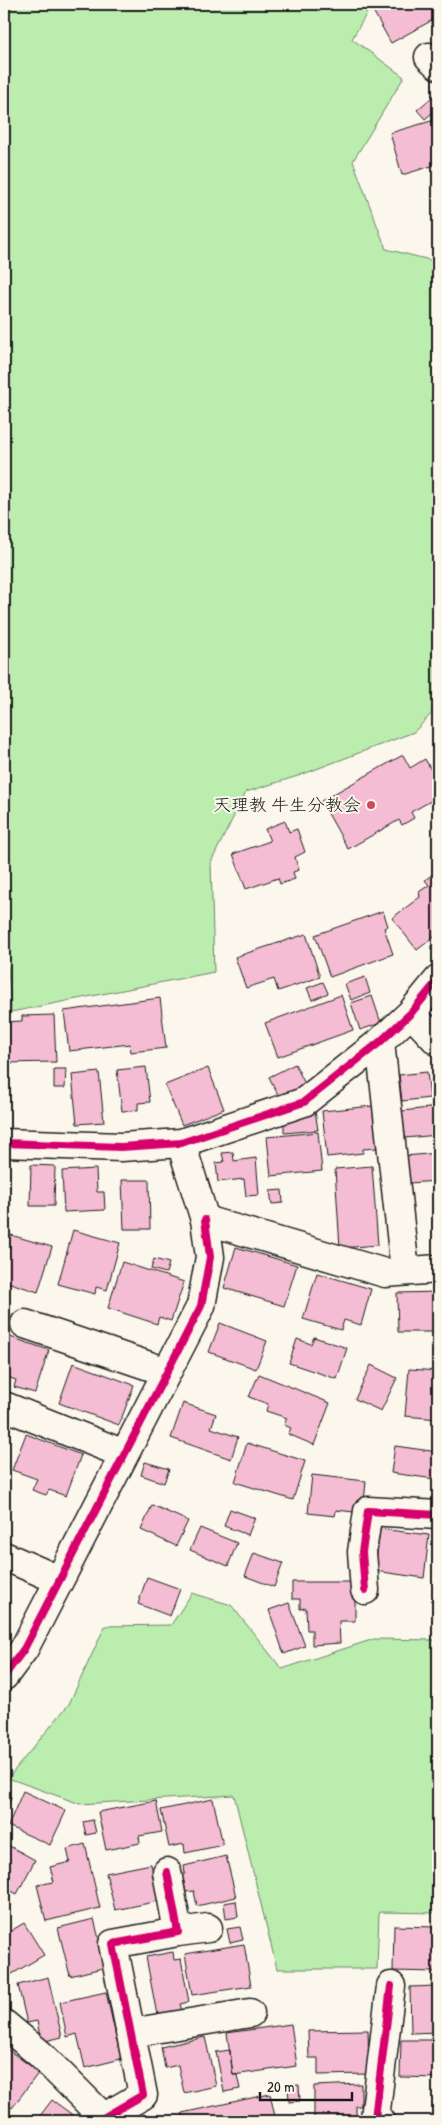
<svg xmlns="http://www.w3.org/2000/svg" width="442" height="2125" font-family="'Patrick Hand','Klee One',sans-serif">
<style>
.green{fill:#baedae;stroke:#6b8465}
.building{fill:#f5bdd3;stroke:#1c1c1c}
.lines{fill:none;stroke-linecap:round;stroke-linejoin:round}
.minor-casing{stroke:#1c1c1c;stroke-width:31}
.minor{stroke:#fbf7ec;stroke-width:28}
.cycleway-casing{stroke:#fbf7ec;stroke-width:11}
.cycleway{stroke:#d6006c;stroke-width:8}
.poi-dot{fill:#d1495b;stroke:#fbf7ec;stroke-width:2}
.labels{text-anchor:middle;stroke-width:4;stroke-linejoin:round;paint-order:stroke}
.poi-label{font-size:18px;fill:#1c1c1c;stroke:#fbf7ec;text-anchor:end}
</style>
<rect width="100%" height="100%" fill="#fbf7ec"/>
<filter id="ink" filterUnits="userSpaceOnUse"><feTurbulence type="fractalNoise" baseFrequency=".02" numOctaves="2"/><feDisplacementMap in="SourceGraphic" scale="10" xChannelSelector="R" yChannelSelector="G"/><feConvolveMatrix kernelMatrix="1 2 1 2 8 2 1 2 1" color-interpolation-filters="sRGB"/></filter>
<g filter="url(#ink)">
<path class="green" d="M15 4H372L352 39 404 77 353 161 386 249 438 262V707L414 732 298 776 246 792 211 862 214 972 11 1012 8 966 4 965V19Z
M192 1593 231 1605 282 1669 374 1639 435 1640 438 1626V1913L379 1912 377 1969H277L234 1795 80 1804 8 1778 69 1704 105 1626 171 1625Z"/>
<path class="building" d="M382 4H435L438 9V17L391 43 372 9Z
M438 92V108L425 119 417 110Z
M438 119V164L402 175 390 133Z
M403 755 410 768 425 759 438 782V797L411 812 414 818 402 825 399 820 348 849 321 801Z
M285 821 289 832 297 829 305 852 295 857 299 870 293 872 295 879 280 884 278 878 246 889 233 854 270 841 265 829Z
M438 870V934L417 950 392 918 420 897 419 892 429 885 425 880Z
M383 911 388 926 384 928 393 954 330 977 315 935Z
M306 934 320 977 278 991 274 979 246 988 235 957Z
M365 977 370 993 351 1000 345 984Z
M323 982 328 993 312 1000 307 988Z
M341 995 353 1030 278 1057 265 1023Z
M372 996 381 1023 360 1030 351 1003Z
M160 998 166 1048 131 1052 130 1044 69 1051 64 1011Z
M54 1015 56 1062 4 1063V1022L22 1021V1016Z
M295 1064 307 1088 281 1101 269 1077Z
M146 1067 150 1102 138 1103V1110L122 1111 117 1070Z
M208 1068 224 1109 182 1125 165 1085Z
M54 1069H66L65 1088H54Z
M99 1072 104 1122 77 1124 72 1075Z
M427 1072 430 1098 402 1101 399 1075Z
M373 1106 377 1148 363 1149V1153L327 1157 322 1111Z
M438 1107V1135L405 1138 402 1111Z
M315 1111 318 1130 284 1133V1123Z
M318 1132 322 1171 271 1176 267 1137Z
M233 1152 234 1161 256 1158 259 1195 246 1196 244 1179 218 1182 216 1163 224 1162 222 1153Z
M438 1153V1181L408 1183 405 1156Z
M31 1165 55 1166 54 1206H30Z
M372 1166 378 1245 340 1248 335 1169Z
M96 1169 97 1192H104L105 1210 64 1212 62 1171Z
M122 1180H149L150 1229H124Z
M282 1190 283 1203 272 1204 270 1191Z
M4 1199H10V1215H4Z
M73 1230 120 1243 107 1290 96 1287 95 1294 58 1284Z
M4 1233 52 1247 38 1292 4 1281Z
M236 1247 297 1265 284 1306 224 1288Z
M154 1259 169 1263 166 1273 151 1269Z
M122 1262 184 1282 171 1321 159 1317 157 1324 108 1308Z
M317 1273 371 1289 361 1325 344 1320 341 1330 303 1319Z
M438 1292V1332H398L397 1293Z
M220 1323 267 1341 256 1369 209 1352Z
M4 1335 49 1350 35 1393 14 1387 16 1380 4 1376 6 1367H4Z
M314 1337 347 1348 337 1379 289 1363 297 1339 311 1344Z
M73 1363 134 1385 119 1425 59 1403Z
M371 1365 397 1378 381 1411 355 1399Z
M409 1369 438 1371V1419L405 1416Z
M259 1374 330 1403 314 1445 288 1434 291 1428 284 1425 287 1418 266 1411 268 1404 249 1397Z
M183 1403 216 1414 211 1428 238 1437 231 1459 171 1438Z
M26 1434 81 1455 66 1496 49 1490 46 1495 32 1490 37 1479 12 1470Z
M247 1443 305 1461 293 1500 235 1482Z
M395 1446 438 1452 435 1479 391 1473Z
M145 1462 169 1469 164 1483 141 1475Z
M312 1475 366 1481 363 1513 336 1510 335 1516 308 1513Z
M152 1505 188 1521 176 1546 141 1530Z
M230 1509 255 1518 248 1535 224 1526Z
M200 1528 237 1543 228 1566 190 1550Z
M380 1529 429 1535 424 1578 375 1571Z
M254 1553 283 1563 274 1587 245 1576Z
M147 1577 180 1589 170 1616 138 1604Z
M292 1582H355V1621H339L340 1643 312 1645V1630H307L306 1608 300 1609V1599H292Z
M289 1603 305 1646 284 1654 269 1610Z
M23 1791 66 1811 50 1845 8 1826Z
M4 1794 11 1797 4 1817Z
M213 1799 223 1845 185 1853 184 1844 169 1847 161 1810Z
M156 1801 162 1832 139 1836 140 1843 106 1850 98 1812Z
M93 1820 96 1833 86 1835 83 1822Z
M4 1843 35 1860 17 1894 4 1887Z
M85 1844 100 1908 46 1921 37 1885 54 1882 50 1867 70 1862 67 1849Z
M226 1856 236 1897 197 1906 194 1891 186 1892 182 1874H185L184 1866Z
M151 1864 159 1901 115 1910 106 1873Z
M236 1901 238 1917 226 1919 224 1903Z
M94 1919 106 1967 70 1976 58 1928Z
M24 1923 44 1955 7 1977 4 1972V1935Z
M394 1926 438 1927V1972L393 1971Z
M240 1927 243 1940 230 1943 227 1929Z
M244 1944 251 1986 192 1995 185 1954Z
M173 1952 174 1960 181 1959 189 2002 180 2004 182 2011 157 2015 146 1957Z
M48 1977 62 2037 41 2042 37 2021 27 2023 18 1985Z
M438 1986V2032L411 2033 410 1987Z
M106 1992 121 2059 85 2068 77 2034 67 2037 60 2002Z
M291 2024 297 2066 233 2075 227 2033Z
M368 2030 369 2074 318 2075V2058H309L308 2031Z
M205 2037 216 2086 184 2093 178 2065 165 2068 161 2047Z
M401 2040H438V2078L400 2077Z
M4 2047 39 2072 12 2108 4 2102Z
M230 2050 233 2075H237L240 2089 224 2092 216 2052Z
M361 2084V2106H356V2121H314V2086Z
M299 2085 300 2101 289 2102 288 2086Z
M270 2094 276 2121H184L182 2113Z
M52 2100 81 2121H36Z"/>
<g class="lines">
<defs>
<path id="minor" d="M429 57 438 65
M411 1013 438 1042
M380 1042 405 1271
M4 1143 121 1147 181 1143 304 1102 380 1042 411 1013 438 980
M181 1143 205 1220 385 1273 438 1269
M25 1324 167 1372
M4 1406 124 1454
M4 1556 59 1580
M365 1590 362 1552 368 1511 438 1515
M4 1676 24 1649 201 1306 210 1257 205 1220
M178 1932 208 1928
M4 2024 40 2054 107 2121
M130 2033 250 2013
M103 2118 143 2095 113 1944 178 1932 167 1872
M381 2121 375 2118 391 1986"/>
</defs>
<use href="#minor" class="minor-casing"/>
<use href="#minor" class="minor"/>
<defs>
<path id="cycleway" d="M4 1143 121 1147 181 1143 304 1102 380 1042 411 1013 438 980
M365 1590 362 1552 368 1511 438 1515
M4 1676 24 1649 201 1306 210 1257 205 1220
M103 2118 143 2095 113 1944 178 1932 167 1872
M381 2121 375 2118 391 1986"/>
</defs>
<use href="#cycleway" class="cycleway-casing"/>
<use href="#cycleway" class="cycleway"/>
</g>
</g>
<circle class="poi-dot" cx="371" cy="805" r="5"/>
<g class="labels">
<g class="poi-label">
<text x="361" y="811">天理教 牛生分教会</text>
</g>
</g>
<rect width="442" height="2125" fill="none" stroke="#fbf7ec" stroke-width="20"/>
<rect x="10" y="10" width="422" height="2105" fill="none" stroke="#1c1c1c" stroke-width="2" filter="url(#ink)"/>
<path d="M260 2092v8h92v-8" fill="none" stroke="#1c1c1c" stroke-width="2.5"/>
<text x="267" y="2092" font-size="15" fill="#1c1c1c" stroke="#fbf7ec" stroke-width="4" paint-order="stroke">20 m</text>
</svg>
